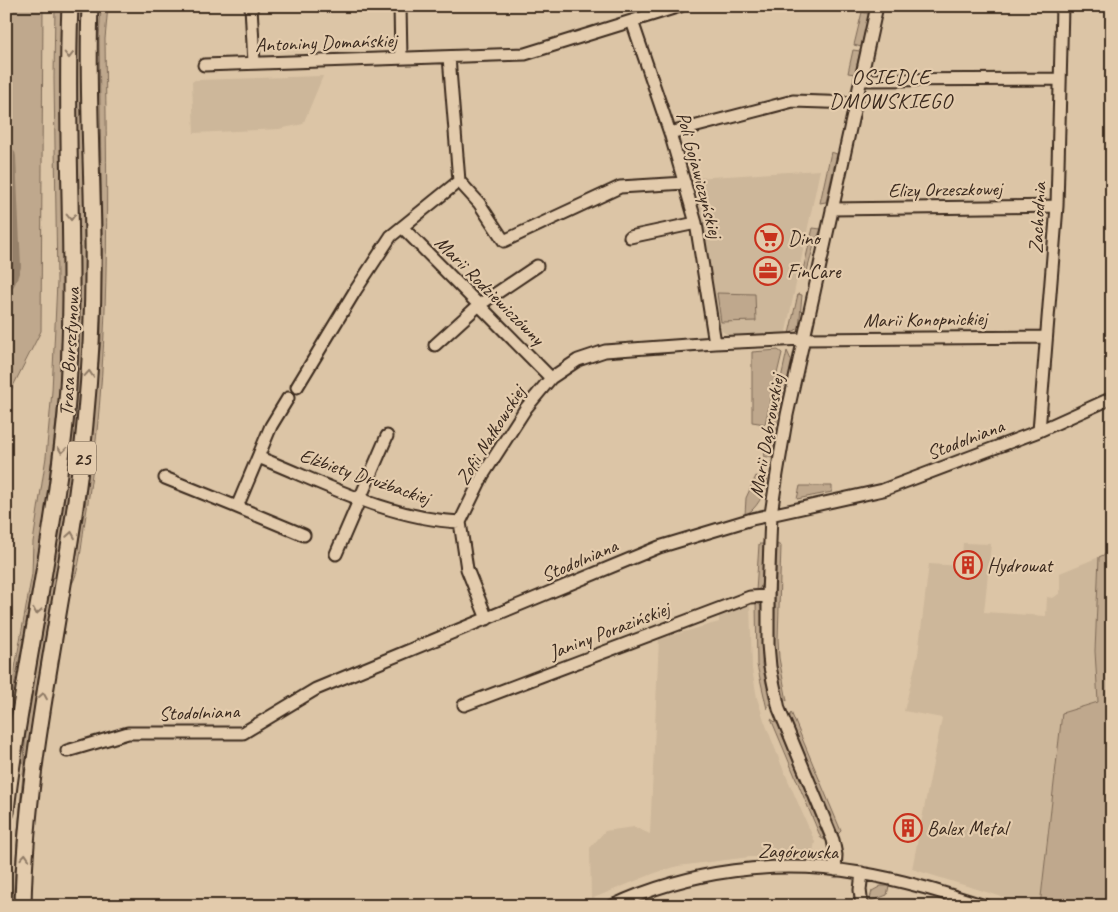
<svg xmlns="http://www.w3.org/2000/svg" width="1118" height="912" font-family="Caveat,sans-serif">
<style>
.built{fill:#cdb79a}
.green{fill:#bfa88d;stroke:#7d6956}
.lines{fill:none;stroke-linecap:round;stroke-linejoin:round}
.river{stroke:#96816a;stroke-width:20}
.minor-casing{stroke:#3b2a1e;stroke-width:15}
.major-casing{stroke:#3b2a1e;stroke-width:19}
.minor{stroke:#e3cbac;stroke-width:11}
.major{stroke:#e3cbac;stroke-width:15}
.oneway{stroke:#8f7a65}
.labels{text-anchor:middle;stroke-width:4.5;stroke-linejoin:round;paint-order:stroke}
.shield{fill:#e3cbac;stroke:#6d5a49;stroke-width:1}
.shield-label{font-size:19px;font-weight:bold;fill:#3b2a1e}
.street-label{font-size:20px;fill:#3b2a1e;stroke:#e3cbac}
.poi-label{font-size:20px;fill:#3b2a1e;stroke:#e3cbac;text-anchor:start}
.neighbourhood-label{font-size:21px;letter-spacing:1px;fill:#3b2a1e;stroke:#e3cbac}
</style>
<rect width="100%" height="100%" fill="#dcc5a6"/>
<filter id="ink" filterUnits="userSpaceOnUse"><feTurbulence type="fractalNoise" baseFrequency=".02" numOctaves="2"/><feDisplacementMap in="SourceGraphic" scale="10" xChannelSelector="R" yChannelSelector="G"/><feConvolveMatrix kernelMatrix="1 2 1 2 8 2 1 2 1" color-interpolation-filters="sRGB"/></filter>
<g filter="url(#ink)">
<path class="built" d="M323 76 303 124 279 129 194 133 192 82 195 80Z
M820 170 785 336 730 337 722 331 718 317 695 178Z
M963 543 991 544 984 612 1046 616 1047 597 1053 598 1060 593V573L1099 557 1095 651 1098 702 1062 713 1040 906H1031L912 869 942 718 904 711 918 654 929 564 961 566Z
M750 602 752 669 757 698 764 720 781 764 815 842 812 857H750L678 866 655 873 591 899 590 848 605 831 634 827 650 834 659 639 719 622V613Z"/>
<path class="green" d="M6 6H43L41 331 6 400Z
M55 6H62L60 78 64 232V288L59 394 52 457 41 541 6 731V718L32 574 33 542 46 457 52 391 57 282 54 78Z
M77 6H83C79 99 85 191 85 283 85 329 82 374 78 419 70 516 48 611 34 707 24 773 19 839 15 906H13C15 862 19 818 23 774 25 752 25 729 29 707 44 605 66 504 74 401 85 270 74 138 77 6Z
M101 6H108L105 39C107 202 112 366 84 527 82 542 79 575 71 585L85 507 101 339 102 237 99 39Z
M862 12 869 14 861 47 854 45Z
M853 50 860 51 855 74 848 73Z
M831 152 837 154 826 202 820 203Z
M813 228 821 229 814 245 807 271 803 270Z
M717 293 755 294 756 321 721 322Z
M798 294 802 295 799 328 789 334Z
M778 350 782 353 765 424 752 422V352Z
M787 351 792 362 772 458 764 456Z
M756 476 768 481C764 494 757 509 745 515L746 498Z
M800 486H832V492L797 499Z
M759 544H763L762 582 760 588 756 591Z
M777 544 781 546 778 639 779 658 787 701 783 698 775 657 774 638Z
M1112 551V906H1040L1062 713 1098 702 1095 651 1099 557Z
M756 602 761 606 762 664 770 702 767 709 757 665Z
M791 712 841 831 837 835 789 719Z
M771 719 778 724 825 840 821 838Z
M881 886H889L887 895 869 902 872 891Z"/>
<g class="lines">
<path class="river" d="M6 157 11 266 6 280"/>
<defs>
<path id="minor" d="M251 6 254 63
M400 6 401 58
M632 21 670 133 696 223 715 343
M449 57 459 181 479 203 504 241 620 187 685 183
M204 65 525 54 680 6
M861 80 1060 79
M670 133 793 101 855 103
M832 209 1057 206
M402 227 551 378
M630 237 696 223
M435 345 479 305 537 266
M297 387 355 291 391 236 459 181
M1039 431 1057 206 1062 6
M258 457C323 483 390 519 460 522
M165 478 237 507 271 426 288 398
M237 507 304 535
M336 554 387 436
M487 619 467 569 460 522 483 475 526 408 551 378 578 360 605 351 715 343 803 339 1046 337
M464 705 750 597 768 596
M67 751 128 733H243L316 689 659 547 752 519 883 490 1039 431 1112 398
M835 870 836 855 833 840 779 709 770 667 768 644V596L771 514 777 474 787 415 877 6
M862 873 860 890 862 906
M612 906C690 870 776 859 860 873 903 880 944 893 985 906"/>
<path id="major" d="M6 812C10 769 18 726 25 683 40 594 57 504 66 414 78 278 64 142 70 6
M23 906C26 743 70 586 85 424 91 362 94 300 93 238 92 161 87 84 90 6"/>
</defs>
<use href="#minor" class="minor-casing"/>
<use href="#major" class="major-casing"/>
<use href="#minor" class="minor"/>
<use href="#major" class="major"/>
</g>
<defs><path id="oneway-chevron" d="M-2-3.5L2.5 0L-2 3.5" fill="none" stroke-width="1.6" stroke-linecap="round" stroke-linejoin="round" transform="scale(1.25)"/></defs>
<g class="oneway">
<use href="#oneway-chevron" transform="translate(69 55) rotate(90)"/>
<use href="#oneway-chevron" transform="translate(71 217) rotate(89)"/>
<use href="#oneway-chevron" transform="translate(89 374) rotate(-86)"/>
<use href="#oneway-chevron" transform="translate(62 450) rotate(96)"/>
<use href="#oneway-chevron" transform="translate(71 535) rotate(-81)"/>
<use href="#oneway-chevron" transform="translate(37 611) rotate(100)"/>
<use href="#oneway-chevron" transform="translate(43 696) rotate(-81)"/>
<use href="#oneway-chevron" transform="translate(25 857) rotate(-86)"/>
</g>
</g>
<defs>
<symbol id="supermarket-ring" viewBox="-11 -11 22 22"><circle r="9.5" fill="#e3cbac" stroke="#c8321e" stroke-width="1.5"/><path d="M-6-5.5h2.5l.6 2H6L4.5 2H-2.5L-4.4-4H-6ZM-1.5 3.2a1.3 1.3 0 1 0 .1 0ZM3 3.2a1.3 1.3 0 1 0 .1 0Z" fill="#c8321e"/></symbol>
<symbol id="office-ring" viewBox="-11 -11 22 22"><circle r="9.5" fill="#e3cbac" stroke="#c8321e" stroke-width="1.5"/><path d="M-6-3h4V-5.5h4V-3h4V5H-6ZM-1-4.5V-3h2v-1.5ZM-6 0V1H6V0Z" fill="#c8321e"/></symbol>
<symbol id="building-ring" viewBox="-11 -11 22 22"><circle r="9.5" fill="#e3cbac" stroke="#c8321e" stroke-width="1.5"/><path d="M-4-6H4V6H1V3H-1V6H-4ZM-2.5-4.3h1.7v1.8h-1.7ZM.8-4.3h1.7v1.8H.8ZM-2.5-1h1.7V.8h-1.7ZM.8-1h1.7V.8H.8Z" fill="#c8321e"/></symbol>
</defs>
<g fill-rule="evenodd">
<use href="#supermarket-ring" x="753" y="222" width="32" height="32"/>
<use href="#office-ring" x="752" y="255" width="32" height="32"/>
<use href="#building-ring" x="952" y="549" width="32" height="32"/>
<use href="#building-ring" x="892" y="812" width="32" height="32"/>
</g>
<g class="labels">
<rect class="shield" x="68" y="441.5" width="28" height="33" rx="4"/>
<g class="shield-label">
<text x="82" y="465">25</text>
</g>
<g class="street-label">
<text transform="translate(326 42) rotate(-2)" y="7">Antoniny Domańskiej</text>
<text transform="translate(700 175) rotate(75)" y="7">Poli Gojawiczyńskiej</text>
<text transform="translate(945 189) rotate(-1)" y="7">Elizy Orzeszkowej</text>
<text transform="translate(1037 218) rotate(-87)" y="7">Zachodnia</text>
<text transform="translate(490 290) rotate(45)" y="7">Marii Rodziewiczówny</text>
<text transform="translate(925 319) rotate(-1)" y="7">Marii Konopnickiej</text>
<text transform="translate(69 352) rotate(-87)" y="7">Trasa Bursztynowa</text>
<text transform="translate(490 435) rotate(-58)" y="7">Zofii Nałkowskiej</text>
<text transform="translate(766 436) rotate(-80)" y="7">Marii Dąbrowskiej</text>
<text transform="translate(965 439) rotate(-21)" y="7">Stodolniana</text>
<text transform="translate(365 476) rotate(19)" y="7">Elżbiety Drużbackiej</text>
<text transform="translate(579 560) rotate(-23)" y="7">Stodolniana</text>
<text transform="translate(609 630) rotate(-21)" y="7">Janiny Porazińskiej</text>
<text transform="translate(199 712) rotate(-2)" y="7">Stodolniana</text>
<text transform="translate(798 851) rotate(1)" y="7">Zagórowska</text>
</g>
<g class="poi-label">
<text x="788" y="245">Dino</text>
<text x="787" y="278">FinCare</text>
<text x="987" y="572">Hydrowat</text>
<text x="927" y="835">Balex Metal</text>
</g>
<g class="neighbourhood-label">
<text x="891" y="84">OSIEDLE<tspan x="891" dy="24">DMOWSKIEGO</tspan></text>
</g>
</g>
<rect width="1118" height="912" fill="none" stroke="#e3cbac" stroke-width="25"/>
<rect x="12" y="12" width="1093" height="887" fill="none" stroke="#3b2a1e" stroke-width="2" filter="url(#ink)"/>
</svg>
